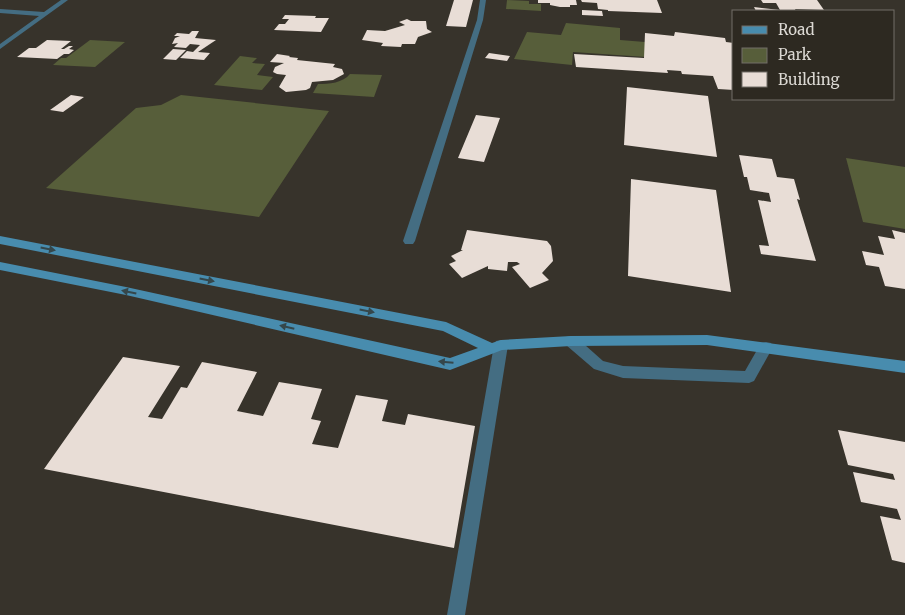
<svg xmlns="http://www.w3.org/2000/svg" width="905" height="615" font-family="Merriweather,serif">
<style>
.green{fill:#575e3a}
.building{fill:#e8ddd6}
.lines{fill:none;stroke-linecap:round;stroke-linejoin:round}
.lane{fill:#446d82;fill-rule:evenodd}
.street{fill:#446d82;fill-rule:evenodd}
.secondary{fill:#488cae;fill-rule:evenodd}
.oneway{fill:#35474b}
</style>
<rect width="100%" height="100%" fill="#37332b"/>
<path class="green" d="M507 0 529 1V4H541V11L506 9Z
M566 23 620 28V40L645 42 646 57 573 52 572 65 514 59 527 32 561 35Z
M90 40 125 42 95 67 53 65 61 58H66Z
M240 56 257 58 252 63 265 64 257 75 273 77 262 90 214 85Z
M350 74 382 75 374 97 313 93 318 84C329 84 343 83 350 74Z
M181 95 329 111 259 217 46 188 136 108 161 105Z
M846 158 905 167V229L863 222Z"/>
<path class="building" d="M454 0H473L466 27 446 26Z
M538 0H576L577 5H570V7H560L550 5V3H538Z
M581 0H657L662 13 608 11V10L598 9 597 3 582 2Z
M761 0H817L824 10 795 9 796 11H756L754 7 780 10 776 3H763Z
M582 10 602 11 603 16 582 15Z
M285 15 316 16 315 18H329L321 32 274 30 279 24H285L289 19H282Z
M407 19 411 21H426L427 29 432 32 418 37 415 44H402L401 47 381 46 383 43 362 40 367 30 385 31 405 25 399 22Z
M192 31H199L195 38 216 40 198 52 210 53 204 60 180 58 187 51 193 52 200 45 190 44 186 48 174 47 178 43 172 44 175 38 180 36H174L177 33 189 34Z
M675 32 725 38 726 42 734 43V90L718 89 713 76 682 74 681 71 667 70 668 73 576 67 574 54 644 58 645 33 674 36Z
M47 40 71 41 61 49H64L69 46H73L69 49 74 50 69 54H64L57 59 17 57 29 48H36Z
M173 49 186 50 176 60 163 59Z
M489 53 510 56 507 61 485 58Z
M277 54 290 56 289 57 298 58 297 60 335 64 333 67 342 69 344 74 333 80 312 82 310 88 306 90 286 92 279 87 286 75 277 74 273 72 275 67 284 63 270 62Z
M627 87 708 96 717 157 624 145Z
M71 95 84 97 63 112 50 110Z
M476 115 500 118 484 162 458 158Z
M739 155 772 159 777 177 794 179 800 200 797 199 816 261 761 254 759 245 769 246 758 200 771 202 769 193 750 190 747 177H744Z
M631 179 716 190 731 292 628 276Z
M467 230 547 241 551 246 553 261 542 273 549 280 530 288 512 267 520 264 517 262H508L507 271 488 269V266L462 278 449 264 456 261 451 256 463 250H461Z
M892 230 905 233V289L885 286 879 267 866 265 862 251 884 255 878 236 895 239Z
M123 357 180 366 148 417 162 419 181 387 187 388 202 362 257 372 237 411 263 416 279 382 322 389 311 419 321 421 312 444 338 448 356 395 388 400 382 421 405 425 408 414 475 426 454 548 44 469Z
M838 430 905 442V563L892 560 880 516 901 520 897 509 861 502 853 472 895 480 893 474 848 465Z"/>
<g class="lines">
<path class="lane" d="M571 336 576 337 603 361 623 366 745 371 761 343 766 342 771 343 773 347 754 381 749 383 623 378 594 369 566 345 564 341 566 337Z"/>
<path class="street" d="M61 0H68L0 49V44L39 16 0 13V9L44 12Z
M480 0H486L483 20 415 241 413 244H405L403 241 477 20Z
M501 340 506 341 508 345 465 615H447L494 345 496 341Z"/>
<path class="secondary" d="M0 236 446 322 492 343 501 340 571 336 707 335 905 361V373L707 345 571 346 502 350 450 370 126 295 0 270V262L126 287 450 358 478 348 443 331 0 244Z"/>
</g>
<defs><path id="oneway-solid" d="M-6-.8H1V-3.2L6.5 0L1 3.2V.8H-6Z" transform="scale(1.25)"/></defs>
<g class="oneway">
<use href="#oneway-solid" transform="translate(48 249) rotate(11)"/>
<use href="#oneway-solid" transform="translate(207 280) rotate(11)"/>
<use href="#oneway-solid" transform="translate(129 292) rotate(-168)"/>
<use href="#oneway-solid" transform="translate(367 311) rotate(11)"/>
<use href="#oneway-solid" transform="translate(287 327) rotate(-167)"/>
<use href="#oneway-solid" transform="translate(446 362) rotate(-175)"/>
</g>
<rect x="732" y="10" width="162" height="90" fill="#2d2921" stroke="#736f68"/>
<rect x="742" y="26" width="25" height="8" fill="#488cae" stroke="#736f68"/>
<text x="778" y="35" font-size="15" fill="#dbd8d3">Road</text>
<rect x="742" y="48" width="25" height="15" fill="#575e3a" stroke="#736f68"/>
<text x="778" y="60" font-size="15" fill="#dbd8d3">Park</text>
<rect x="742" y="72" width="25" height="15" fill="#e8ddd6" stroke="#736f68"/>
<text x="778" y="85" font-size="15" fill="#dbd8d3">Building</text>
</svg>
